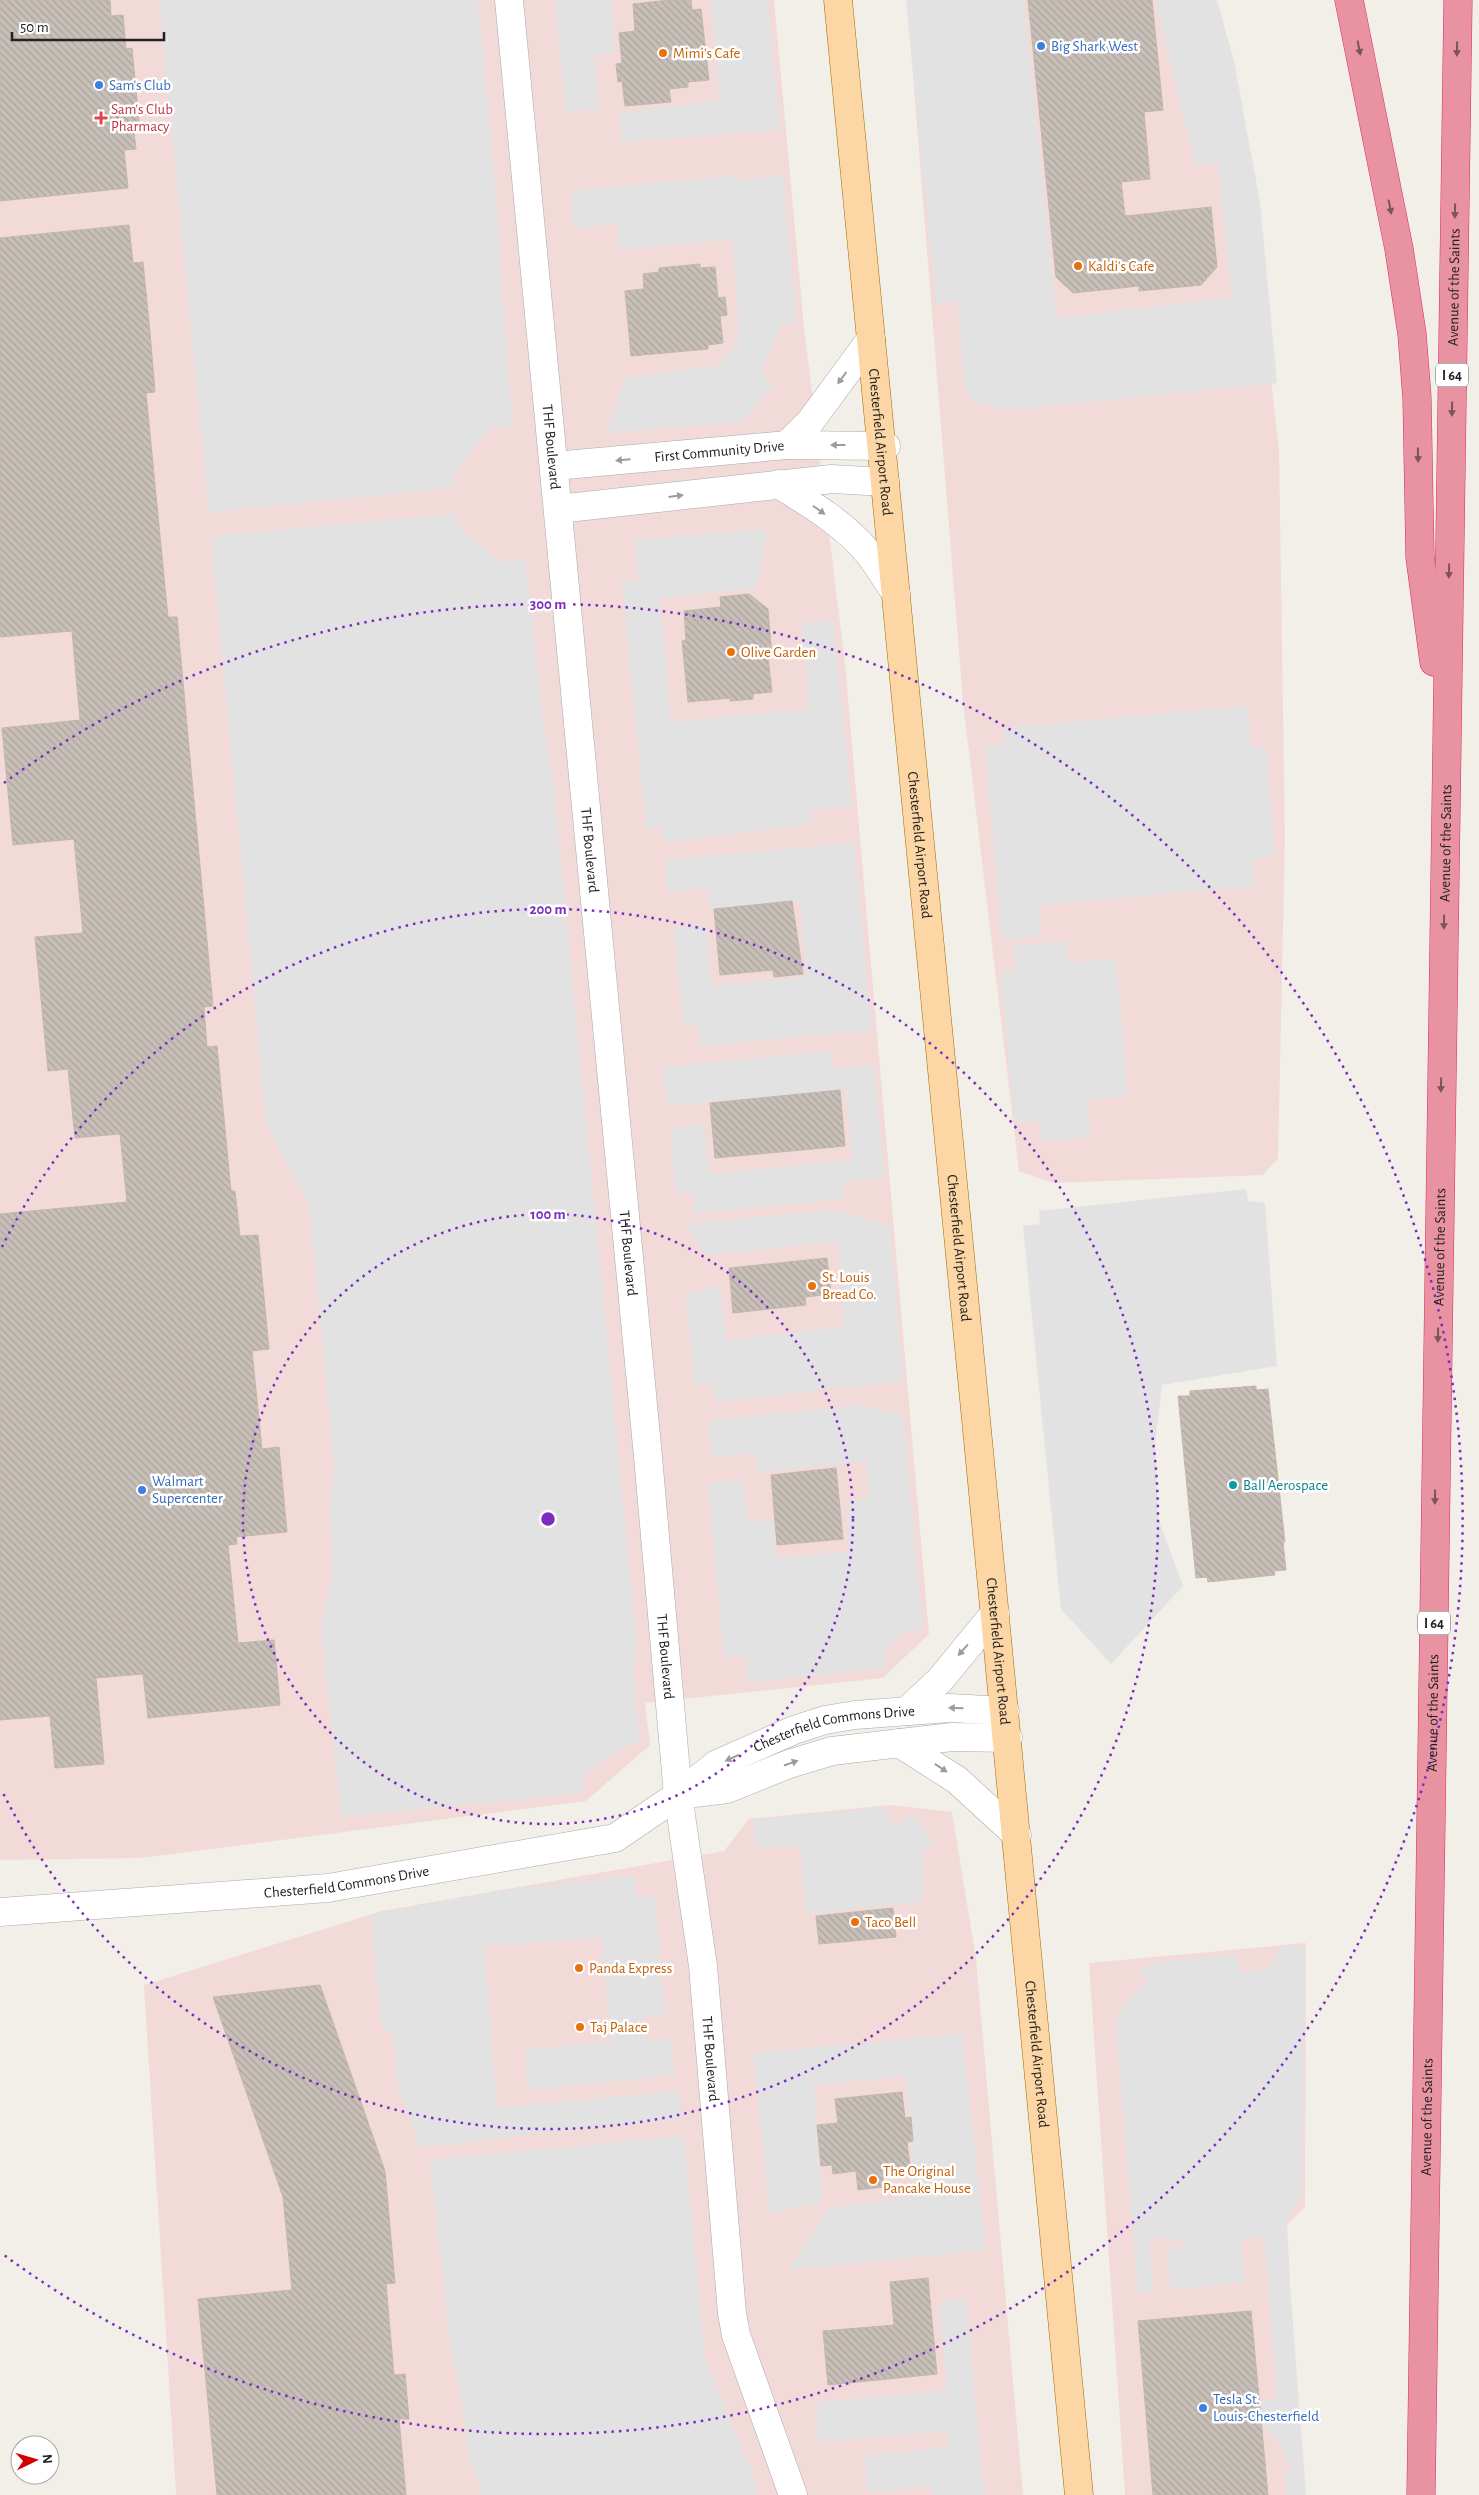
<svg xmlns="http://www.w3.org/2000/svg" width="1479" height="2495" font-family="'Alegreya Sans',sans-serif">
<style>
.commercial{fill:#f2dad9}
.parking{fill:#e2e2e2}
.building{fill:url(#building-back-hatch);stroke:#c4b6ab}
.lines{fill:none;stroke-linecap:round;stroke-linejoin:round}
.minor-casing{stroke:#a9a9a9;stroke-width:29}
.major-casing{stroke:#a06b00;stroke-width:29}
.highway-casing{stroke:#dc2a67;stroke-width:29}
.minor{stroke:#fff;stroke-width:28}
.major{stroke:#fcd6a4;stroke-width:28}
.highway{stroke:#e892a2;stroke-width:28}
.oneway{fill:#7b545c}
.oneway2{fill:#9c9c9c}
.ring{fill:none;stroke:#7b2cbf;stroke-width:2.5;stroke-dasharray:2.5 5}
.shop-dot{fill:#3f7fe0;stroke:#fff;stroke-width:2}
.food-dot{fill:#e8710a;stroke:#fff;stroke-width:2}
.health-dot{fill:#e0444e;stroke:#fff;stroke-width:2}
.culture-dot{fill:#0f9aa8;stroke:#fff;stroke-width:2}
.labels{text-anchor:middle;stroke-width:5;stroke-linejoin:round;paint-order:stroke}
.shield{fill:#fff;stroke:#646464;stroke-width:1}
.shield-label{font-size:14px;font-weight:bold;fill:#222}
.shop-label{font-size:15px;fill:#366cbe;stroke:#fff;text-anchor:start}
.food-label{font-size:15px;fill:#c56008;stroke:#fff;text-anchor:start}
.health-label{font-size:15px;fill:#be3a42;stroke:#fff;text-anchor:start}
.street-label{font-size:15px;fill:#222;stroke:#fff}
.culture-label{font-size:15px;fill:#0d838f;stroke:#fff;text-anchor:start}
.centre{fill:#7b2cbf;stroke:#fff;stroke-width:2.5}
.ring-label{font-size:15px;text-anchor:middle;font-weight:bold;fill:#7b2cbf;stroke:#fff;stroke-width:5;stroke-linejoin:round;paint-order:stroke}
</style>
<defs>
<pattern id="building-back-hatch" width="6" height="6" patternUnits="userSpaceOnUse" patternTransform="scale(1.25)"><rect width="6" height="6" fill="#c7bfb8"/><path d="M-1 5l2 2M0 0l6 6M5-1l2 2" fill="none" stroke="#aba49e"/></pattern>
</defs>
<rect width="100%" height="100%" fill="#f2efe9"/>
<path class="commercial" d="M0 0H774L804 327 845 664 929 1634 883 1678 645 1703 650 1745 586 1801 141 1858 0 1860Z
M907 0H1213L1261 291 1279 449 1285 839 1278 1158 1263 1175 1053 1183 1019 1171 963 702Z
M891 1805 952 1812 976 1959 1023 2495H176L144 1985 382 1911 724 1851 749 1819Z
M1306 1943 1305 2207 1287 2225 1301 2495H1125L1089 1963Z"/>
<path class="parking" d="M159 0H478L497 206 501 284 513 425 490 429 452 476 453 488 209 512Z
M562 0H612L616 52 594 55 600 109 566 112 555 3 562 2Z
M711 0H768L780 130 622 142 619 113 720 101Z
M906 0H1024L1057 318 1232 298 1218 164 1196 165 1155 0H1217L1234 61 1260 202 1277 383 1009 410 971 400 964 383 958 302 936 303Z
M739 175 740 181 783 175 797 323 781 325 761 373 774 386 741 422 606 433 625 378 718 366 739 340 733 239 619 250 617 223 574 229 571 191Z
M455 514 457 525 500 562 525 559 543 720 553 781 637 1647 633 1677 640 1742 624 1746 583 1774V1793L341 1817 321 1627 333 1573 329 1498 335 1473 309 1205 266 1123 211 536Z
M767 529 757 588 660 598 671 722 810 709 801 623 833 621 852 806 811 810 812 824 663 843 661 827 646 828 622 581H638L635 540Z
M1248 706 1251 747 1266 746 1275 857 1253 859 1255 886 1039 905 1041 936 1002 939 985 747 1003 745 1002 728Z
M854 843 872 1030 701 1046 699 1025 684 1027 674 927 706 924 712 986 806 977 800 902 711 910 708 888 668 892 664 860Z
M1067 941 1069 963 1116 959 1128 1096 1088 1100 1090 1137 1042 1141 1040 1121 1014 1123 1001 971 1015 969 1013 946Z
M831 1051 833 1069 874 1065 885 1178 843 1182 845 1199 695 1213 693 1192 676 1194 670 1129 704 1125 710 1174 852 1160 846 1089 667 1106 663 1067Z
M1246 1189 1248 1201 1265 1203 1277 1366 1162 1385 1155 1444 1158 1518 1183 1586 1111 1664 1061 1609 1023 1226 1040 1224 1039 1211Z
M833 1210 890 1226 903 1381 716 1402 712 1385 694 1386 686 1293 720 1287 726 1340 844 1327 838 1242 705 1255 685 1224Z
M860 1405 903 1415 923 1630 903 1631 885 1652 886 1668 748 1682 746 1658 724 1657 708 1483 742 1480 748 1522 774 1520 776 1558 849 1552 846 1501 869 1499 866 1461 756 1473V1453L712 1457 709 1421Z
M887 1807 891 1823 899 1824 911 1814 933 1841 924 1853 922 1902 806 1914 800 1847H756L753 1820Z
M634 1876 637 1897 655 1896 665 2014 642 2016 646 2041 671 2039 675 2075 527 2090 526 2050 612 2041 601 1937 484 1946 497 2108 679 2091 681 2119 420 2147 399 2091 393 2035 381 2024 371 1915 491 1892Z
M1305 1946 1302 2182 1299 2199 1289 2218 1286 2232 1306 2495H1287L1285 2476 1293 2469 1282 2455 1284 2449 1264 2425 1260 2401 1277 2398 1265 2245 1262 2238 1252 2236 1243 2238 1241 2246 1245 2283 1170 2289 1167 2249 1184 2247 1185 2244 1184 2242 1161 2237 1153 2238 1149 2246 1154 2291 1138 2292 1116 2027 1119 2015 1127 2002 1147 1983 1140 1969 1159 1962 1236 1954 1240 1972 1258 1971 1271 1965 1275 1959 1279 1947Z
M962 2034 986 2250 788 2270 830 2208 915 2196 906 2076 814 2085 822 2202 770 2213 753 2053Z
M684 2136 705 2358 755 2480 757 2495H483L470 2462 461 2393 450 2341 430 2160Z
M966 2298 984 2495H932L931 2486 867 2492 865 2456 948 2447 947 2431 817 2442V2402L947 2391 940 2302Z"/>
<path class="building" d="M0 0H110L111 16 123 15 126 49 132 48 140 131 134 132 136 149 124 150 128 188 0 201Z
M670 0H691L692 10 701 9 709 80 688 82V87L669 89 671 102 625 106 622 81 618 82 616 64 622 63 619 33 635 31 633 4Z
M1028 0H1152L1163 110 1144 112 1150 179 1121 182 1125 216 1211 207 1217 267 1201 285 1139 291V286L1073 293 1056 277Z
M129 225 133 263 143 262 150 332 155 392 146 393 168 617H177L213 1006 204 1007 207 1047 217 1046 231 1191H235L240 1236 258 1235 269 1349 252 1351 262 1449 279 1447 287 1532 236 1537 237 1544 228 1545 238 1643 274 1640 280 1705 148 1718 143 1674 96 1678 104 1764 55 1768 50 1716 0 1720V1214L127 1202 120 1134 75 1138 68 1069 48 1071 35 937 83 933 74 839 13 845 2 728 80 720 72 631 0 637V238Z
M700 264V268L715 267 718 298 725 297 727 315 720 316 723 343 708 345V349L631 356 625 291 644 289 643 274 659 272V268Z
M749 594 768 609 772 656 768 657 772 692 753 694V699L730 701V698L688 702 682 641 686 640 684 611 721 607 720 597Z
M792 901 803 974 774 977 773 970 720 975 714 909Z
M840 1090 845 1146 715 1158 710 1103Z
M827 1258 831 1294 805 1297 806 1305 733 1313 729 1268Z
M1256 1386V1390L1268 1389 1285 1542H1283L1286 1570 1274 1571 1275 1575 1208 1582 1207 1577 1196 1578 1178 1396H1190V1391Z
M836 1468 843 1539 777 1545 771 1475Z
M893 1908 896 1937 819 1944 816 1916Z
M320 1985 385 2171 395 2283 386 2284 394 2375 405 2374 409 2419H399L406 2495H217L198 2299 292 2290 283 2197 213 1997Z
M902 2092 905 2118 911 2117 913 2141 907 2142 910 2166 882 2169 884 2187 858 2190 856 2171 833 2174 832 2165 821 2166 817 2125 838 2123 835 2099Z
M928 2278 937 2374 828 2385 823 2331 894 2325 890 2282Z
M1251 2311 1268 2495H1153L1138 2321Z"/>
<g class="lines">
<defs>
<g id="minor">
<path id="s1" d="M509 0 648 1457 678 1795 703 1966 732 2313 736 2335 793 2495"/>
<path d="M787 445 810 422 871 339"/>
<path id="s2" d="M554 466 787 445 886 446"/>
<path d="M778 484C811 504 845 524 870 555 879 567 887 581 896 593"/>
<path d="M558 509 832 479 885 482"/>
<path d="M907 1711 940 1680 995 1613"/>
<path d="M899 1743 957 1780 1017 1835"/>
<path d="M678 1795 727 1789 789 1764 832 1751 952 1737 1008 1738"/>
<path id="s3" d="M0 1912 328 1888 615 1838 678 1795 717 1764 794 1730 825 1720 855 1715 950 1708 1005 1711"/>
</g>
<g id="major">
<path id="s4" d="M838 0C918 832 1001 1663 1079 2495"/>
</g>
<g id="highway">
<path d="M1349 0 1399 249 1412 334 1417 398 1420 557 1434 662"/>
<path id="s5" d="M1421 2495 1458 0"/>
</g>
</defs>
<use href="#minor" class="minor-casing"/>
<use href="#major" class="major-casing"/>
<use href="#highway" class="highway-casing"/>
<use href="#minor" class="minor"/>
<use href="#major" class="major"/>
<use href="#highway" class="highway"/>
</g>
<defs><path id="oneway-solid" d="M-6-.8H1V-3.2L6.5 0L1 3.2V.8H-6Z" transform="scale(1.25)"/></defs>
<g class="oneway">
<use href="#oneway-solid" transform="translate(1359 48) rotate(79)"/>
<use href="#oneway-solid" transform="translate(1457 49) rotate(91)"/>
<use href="#oneway-solid" transform="translate(1390 207) rotate(79)"/>
<use href="#oneway-solid" transform="translate(1455 211) rotate(91)"/>
<use href="#oneway-solid" transform="translate(1452 409) rotate(91)"/>
<use href="#oneway-solid" transform="translate(1418 455) rotate(89)"/>
<use href="#oneway-solid" transform="translate(1449 571) rotate(91)"/>
<use href="#oneway-solid" transform="translate(1444 922) rotate(91)"/>
<use href="#oneway-solid" transform="translate(1441 1085) rotate(91)"/>
<use href="#oneway-solid" transform="translate(1438 1335) rotate(91)"/>
<use href="#oneway-solid" transform="translate(1435 1497) rotate(91)"/>
</g>
<g class="oneway2">
<use href="#oneway-solid" transform="translate(842 378) rotate(126)"/>
<use href="#oneway-solid" transform="translate(838 445) rotate(180)"/>
<use href="#oneway-solid" transform="translate(623 460) rotate(175)"/>
<use href="#oneway-solid" transform="translate(676 496) rotate(-7)"/>
<use href="#oneway-solid" transform="translate(819 510) rotate(35)"/>
<use href="#oneway-solid" transform="translate(963 1650) rotate(131)"/>
<use href="#oneway-solid" transform="translate(956 1708) rotate(-178)"/>
<use href="#oneway-solid" transform="translate(732 1758) rotate(156)"/>
<use href="#oneway-solid" transform="translate(791 1763) rotate(-19)"/>
<use href="#oneway-solid" transform="translate(941 1768) rotate(34)"/>
</g>
<g class="ring">
<circle cx="548" cy="1519" r="305"/>
<path d="M2 1247A610 610 0 1 1 2 1791"/>
<path d="M4 783A915 915 0 1 1 4 2255"/>
</g>
<g class="shop-dot">
<circle cx="1041" cy="46" r="5"/>
<circle cx="99" cy="85" r="5"/>
<circle cx="142" cy="1490" r="5"/>
<circle cx="1203" cy="2408" r="5"/>
</g>
<g class="food-dot">
<circle cx="663" cy="53" r="5"/>
<circle cx="1078" cy="266" r="5"/>
<circle cx="731" cy="652" r="5"/>
<circle cx="812" cy="1286" r="5"/>
<circle cx="855" cy="1922" r="5"/>
<circle cx="579" cy="1968" r="5"/>
<circle cx="580" cy="2027" r="5"/>
<circle cx="873" cy="2180" r="5"/>
</g>
<path class="health-dot" d="M98.5 110.5h5v5h5v5h-5v5h-5v-5h-5v-5h5z"/>
<circle class="culture-dot" cx="1233" cy="1485" r="5"/>
<g class="labels">
<g class="shield">
<rect x="1436" y="363.5" width="32" height="23" rx="4"/>
<rect x="1418" y="1611.5" width="32" height="23" rx="4"/>
</g>
<g class="shield-label">
<text x="1452" y="380">I 64</text>
<text x="1434" y="1628">I 64</text>
</g>
<g class="shop-label">
<text x="1051" y="51">Big Shark West</text>
<text x="109" y="90">Sam's Club</text>
<text x="152" y="1486">Walmart<tspan x="152" dy="17">Supercenter</tspan></text>
<text x="1213" y="2404">Tesla St.<tspan x="1213" dy="17">Louis-Chesterfield</tspan></text>
</g>
<g class="food-label">
<text x="673" y="58">Mimi's Cafe</text>
<text x="1088" y="271">Kaldi's Cafe</text>
<text x="741" y="657">Olive Garden</text>
<text x="822" y="1282">St. Louis<tspan x="822" dy="17">Bread Co.</tspan></text>
<text x="865" y="1927">Taco Bell</text>
<text x="589" y="1973">Panda Express</text>
<text x="590" y="2032">Taj Palace</text>
<text x="883" y="2176">The Original<tspan x="883" dy="17">Pancake House</tspan></text>
</g>
<g class="health-label">
<text x="111" y="114">Sam's Club<tspan x="111" dy="17">Pharmacy</tspan></text>
</g>
<g class="street-label">
<text dy="5" stroke="none"><textPath href="#s5" startOffset="2208">Avenue of the Saints</textPath></text>
<text dy="5" stroke="none"><textPath href="#s4" startOffset="444">Chesterfield Airport Road</textPath></text>
<text dy="5" stroke="none"><textPath href="#s1" startOffset="449">THF Boulevard</textPath></text>
<text dy="5" stroke="none"><textPath href="#s2" startOffset="166">First Community Drive</textPath></text>
<text dy="5" stroke="none"><textPath href="#s5" startOffset="1652">Avenue of the Saints</textPath></text>
<text dy="5" stroke="none"><textPath href="#s4" startOffset="849">Chesterfield Airport Road</textPath></text>
<text dy="5" stroke="none"><textPath href="#s1" startOffset="854">THF Boulevard</textPath></text>
<text dy="5" stroke="none"><textPath href="#s4" startOffset="1254">Chesterfield Airport Road</textPath></text>
<text dy="5" stroke="none"><textPath href="#s5" startOffset="1248">Avenue of the Saints</textPath></text>
<text dy="5" stroke="none"><textPath href="#s1" startOffset="1259">THF Boulevard</textPath></text>
<text dy="5" stroke="none"><textPath href="#s4" startOffset="1659">Chesterfield Airport Road</textPath></text>
<text dy="5" stroke="none"><textPath href="#s1" startOffset="1664">THF Boulevard</textPath></text>
<text dy="5" stroke="none"><textPath href="#s5" startOffset="782">Avenue of the Saints</textPath></text>
<text dy="5" stroke="none"><textPath href="#s3" startOffset="870">Chesterfield Commons Drive</textPath></text>
<text dy="5" stroke="none"><textPath href="#s3" startOffset="348">Chesterfield Commons Drive</textPath></text>
<text dy="5" stroke="none"><textPath href="#s4" startOffset="2064">Chesterfield Airport Road</textPath></text>
<text dy="5" stroke="none"><textPath href="#s1" startOffset="2069">THF Boulevard</textPath></text>
<text dy="5" stroke="none"><textPath href="#s5" startOffset="378">Avenue of the Saints</textPath></text>
</g>
<g class="culture-label">
<text x="1243" y="1490">Ball Aerospace</text>
</g>
</g>
<circle cx="548" cy="1519" r="8" class="centre"/>
<g class="ring-label">
<text x="548" y="609">300 m</text>
<text x="548" y="914">200 m</text>
<text x="548" y="1219">100 m</text>
</g>
<g transform="translate(35 2460) rotate(85)"><circle r="24" fill="#ffffff" stroke="#a7a7a7"/>
<path d="M0-4L9 19L0 12L-9 19Z" fill="#d40000"/>
<text y="-8" font-size="14" font-weight="bold" text-anchor="middle" fill="#222222">N</text>
</g>
<path d="M12 32v8h152v-8" fill="none" stroke="#222222" stroke-width="2.5"/>
<text x="20" y="32" font-size="15" fill="#222222" stroke="#ffffff" stroke-width="4" paint-order="stroke">50 m</text>
</svg>
